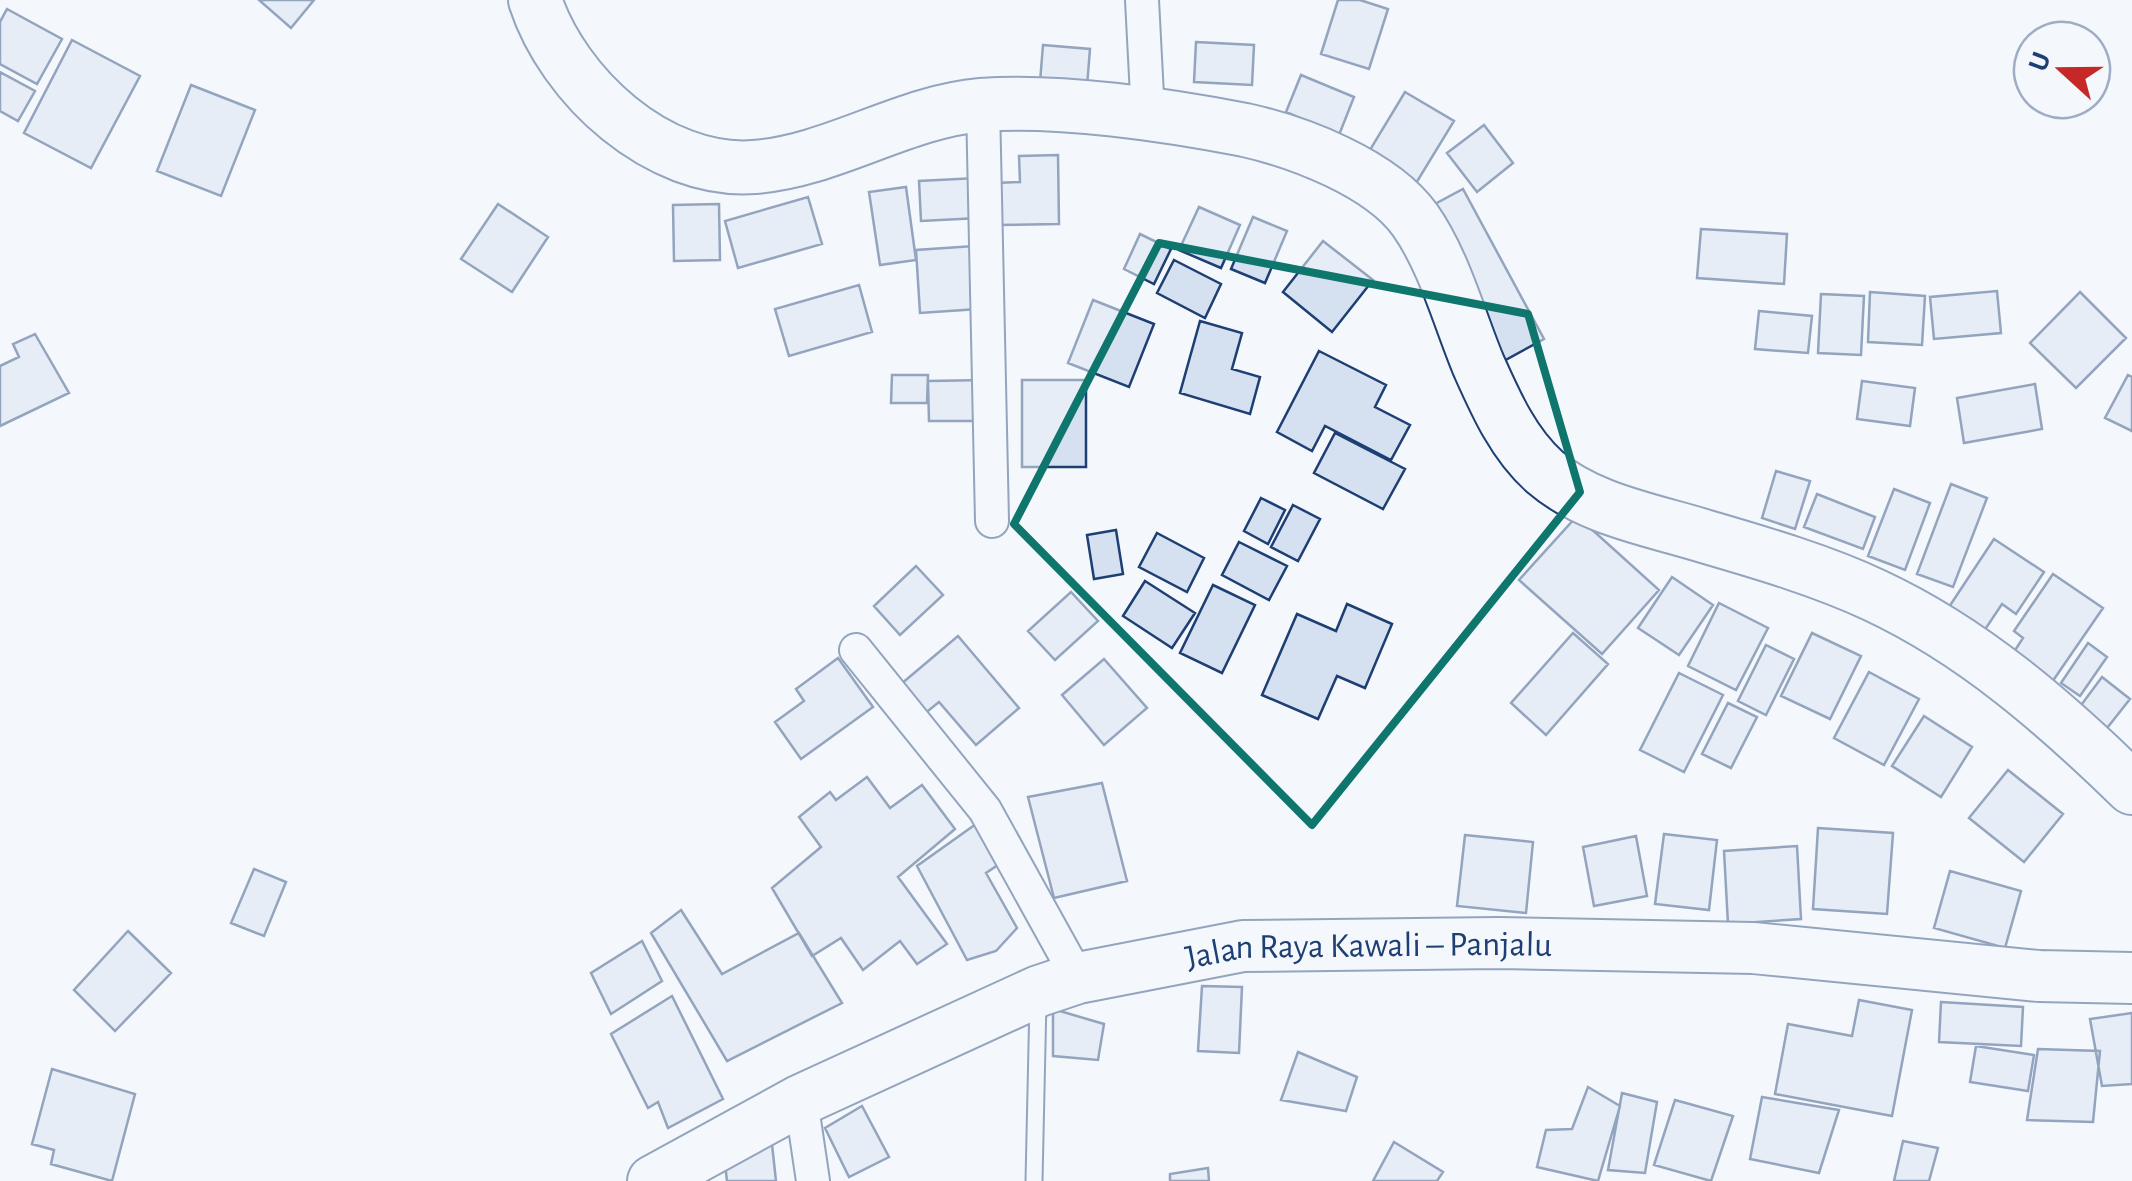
<svg xmlns="http://www.w3.org/2000/svg" width="2132" height="1181" font-family="'Alegreya Sans',sans-serif">
<style>
.building{fill:#d5e0f0;stroke:#1d3f73;stroke-width:2.5}
.lines{fill:none;stroke-linecap:round;stroke-linejoin:round}
.service-casing{stroke:#1d3f73;stroke-width:19}
.minor-casing{stroke:#1d3f73;stroke-width:36}
.primary-casing{stroke:#1d3f73;stroke-width:54}
.trunk-casing{stroke:#1d3f73;stroke-width:56}
.service{stroke:#f4f7fb;stroke-width:15}
.minor{stroke:#f4f7fb;stroke-width:32}
.primary{stroke:#f4f7fb;stroke-width:50}
.trunk{stroke:#f4f7fb;stroke-width:52}
.marked{fill:none;stroke:#0f766e;stroke-width:8;stroke-linejoin:round}
.labels{text-anchor:middle;stroke-width:8;stroke-linejoin:round;paint-order:stroke}
.street-label{font-size:35px;fill:#1d3f73;stroke:#f4f7fb}
</style>
<rect width="100%" height="100%" fill="#f4f7fb"/>
<path class="building" d="M259 0H314L291 28Z
M1338 0H1360L1388 9 1369 69 1321 54Z
M7 9 62 39 37 84 0 64V22Z
M72 40 140 76 91 168 24 133Z
M1196 42 1254 45 1252 85 1194 82Z
M1043 45 1090 49 1087 86 1040 82Z
M0 72 35 91 18 121 0 111Z
M1301 75 1354 97 1339 135 1286 112Z
M191 85 255 110 221 196 157 171Z
M1405 92 1454 121 1407 198 1359 168Z
M1484 125 1513 163 1477 192 1447 153Z
M1058 155 1059 224 996 225V183L1020 182 1019 156Z
M977 178 979 218 921 221 919 181Z
M906 187 916 260 880 265 869 192Z
M1463 189 1544 339 1500 363 1420 212Z
M808 197 822 244 738 268 725 221Z
M498 204 548 237 512 292 461 259Z
M719 204 720 260 674 261 673 205Z
M1199 207 1240 225 1221 268 1179 250Z
M1253 217 1287 231 1265 283 1231 269Z
M1701 229 1787 234 1784 284 1697 278Z
M1140 234 1171 249 1154 284 1124 269Z
M1323 241 1373 280 1332 332 1283 292Z
M974 246 978 309 920 313 916 250Z
M1174 260 1221 284 1205 318 1157 293Z
M859 285 872 332 789 356 775 309Z
M1997 291 2001 333 1934 339 1930 297Z
M1870 292 1925 296 1922 345 1868 342Z
M2080 292 2126 338 2076 388 2030 343Z
M1821 294 1864 296 1861 355 1818 353Z
M1093 300 1154 324 1129 387 1068 363Z
M1759 311 1812 316 1808 353 1755 349Z
M1200 321 1242 333 1232 369 1260 377 1250 414 1180 393Z
M35 334 69 393 0 426V366L19 357 13 344Z
M1319 351 1386 385 1375 407 1410 425 1391 460 1325 426 1312 451 1277 432Z
M892 375H928L927 403H891Z
M2128 375 2132 377V431L2105 418Z
M986 380 987 421H929L928 381Z
M1022 380H1086V467H1022Z
M1862 381 1915 388 1910 426 1857 419Z
M2035 384 2042 429 1964 443 1957 398Z
M1335 433 1405 469 1383 509 1314 473Z
M1776 471 1810 481 1795 529 1762 518Z
M1951 484 1987 498 1953 587 1917 574Z
M1894 489 1930 503 1905 570 1868 556Z
M1817 494 1875 517 1863 549 1804 527Z
M1261 498 1285 510 1268 544 1244 531Z
M1293 505 1320 519 1298 561 1271 547Z
M1577 516 1659 590 1602 654 1519 580Z
M1116 530 1123 574 1094 579 1087 535Z
M1157 533 1204 558 1187 592 1139 567Z
M1994 539 2044 572 2016 614 2002 604 1984 631 1949 607Z
M1239 542 1287 566 1269 600 1222 575Z
M916 566 943 595 900 635 874 606Z
M2053 574 2103 608 2050 685 2010 658 2023 638 2014 631Z
M1672 577 1713 605 1679 655 1638 628Z
M1145 581 1195 613 1172 648 1123 616Z
M1213 585 1255 605 1222 673 1180 653Z
M1071 592 1098 621 1055 660 1028 631Z
M1719 603 1768 628 1736 690 1688 666Z
M1347 604 1392 624 1365 688 1337 676 1318 719 1262 695 1297 614 1336 631Z
M1573 633 1608 664 1546 735 1511 703Z
M1812 633 1861 656 1830 719 1781 696Z
M958 636 1019 708 976 745 939 702 918 719 894 690Z
M2088 643 2107 657 2080 696 2061 683Z
M1766 645 1794 659 1766 715 1738 701Z
M838 658 873 707 801 759 775 722 804 701 796 689Z
M1104 659 1147 708 1104 745 1062 695Z
M1869 672 1919 699 1884 765 1834 738Z
M1679 673 1723 695 1684 772 1640 750Z
M2102 677 2130 699 2100 737 2073 716Z
M1728 703 1757 717 1731 768 1702 754Z
M1924 716 1972 747 1941 797 1892 766Z
M2008 770 2063 814 2024 862 1969 818Z
M867 777 890 808 922 785 955 829 898 877 947 944 917 964 900 941 863 970 841 938 812 956 772 888 821 847 799 817 830 792 836 800Z
M1102 783 1127 881 1054 898 1028 797Z
M983 819 1007 859 986 873 1017 928 996 951 967 960 917 866Z
M1818 828 1893 833 1887 914 1813 909Z
M1664 834 1717 840 1709 910 1655 904Z
M1465 835 1533 842 1526 913 1457 906Z
M1636 836 1647 896 1594 906 1583 847Z
M1797 846 1801 919 1728 924 1724 851Z
M254 869 286 882 264 936 231 923Z
M1950 871 2021 891 2005 948 1934 928Z
M681 910 722 974 799 933 842 1003 727 1061 651 933Z
M128 931 171 973 115 1031 74 990Z
M642 941 662 981 611 1014 591 973Z
M1202 986 1242 987 1239 1053 1198 1051Z
M672 996 723 1099 668 1128 658 1102 648 1108 611 1034Z
M1859 1000 1912 1010 1892 1116 1775 1094 1788 1024 1852 1036Z
M1941 1002 2023 1007 2021 1046 1939 1042Z
M1053 1009 1104 1024 1098 1060 1053 1056Z
M2132 1013V1084L2102 1086 2090 1019Z
M1976 1046 2034 1055 2028 1091 1970 1082Z
M2038 1049 2100 1051 2093 1122 2027 1120Z
M1298 1052 1357 1077 1346 1111 1281 1100Z
M52 1069 135 1094 112 1181 51 1164 54 1150 32 1144Z
M1588 1087 1620 1106 1598 1181 1537 1167 1546 1130 1572 1129Z
M1622 1093 1657 1102 1645 1173 1608 1170Z
M1762 1097 1839 1110 1819 1173 1750 1159Z
M1675 1100 1733 1116 1711 1181 1654 1165Z
M862 1106 889 1157 849 1177 825 1128Z
M771 1135 776 1181H727L723 1147Z
M1903 1141 1938 1148 1929 1181H1894Z
M1394 1142 1443 1172 1437 1181H1373Z
M1208 1168 1209 1181H1170V1174Z"/>
<g class="lines">
<defs>
<path id="service" d="M1034 1181 1038 1000"/>
<path id="minor" d="M1142 0 1148 115
M983 105 992 521
M856 650 985 810 1078 978
M801 1100 813 1181"/>
<g id="primary">
<path id="s1" d="M653 1181 801 1100 1039 991 1078 978 1243 946 1498 943 1753 948 2039 976 2132 978"/>
</g>
<path id="trunk" d="M535 0C563 86 658 174 754 167 833 161 902 112 981 105 1059 99 1168 115 1245 130 1299 142 1381 173 1415 220 1444 261 1459 318 1478 364 1495 402 1513 444 1545 472 1589 510 1653 520 1707 537 1762 553 1823 571 1874 595 1973 641 2055 713 2132 788"/>
</defs>
<use href="#service" class="service-casing"/>
<use href="#minor" class="minor-casing"/>
<use href="#primary" class="primary-casing"/>
<use href="#trunk" class="trunk-casing"/>
<use href="#service" class="service"/>
<use href="#minor" class="minor"/>
<use href="#primary" class="primary"/>
<use href="#trunk" class="trunk"/>
</g>
<path d="M0 0H2132V1181H0ZM1159 243 1528 314 1580 492 1312 825 1014 524Z" fill="#f4f7fb" fill-opacity=".55" fill-rule="evenodd"/>
<path class="marked" d="M1159 243 1528 314 1580 492 1312 825 1014 524Z"/>
<g class="labels">
<g class="street-label">
<text dy="12" stroke="none"><textPath href="#s1" startOffset="765">Jalan Raya Kawali – Panjalu</textPath></text>
</g>
</g>
<g transform="translate(2062 70) rotate(291)"><circle r="48" fill="#f4f7fb" stroke="#9eadc5" stroke-width="2.5"/>
<path d="M0-8L18 38L0 25L-18 38Z" fill="#c62828"/>
<text y="-15" font-size="28" font-weight="bold" text-anchor="middle" fill="#1d3f73">U</text>
</g>
</svg>
